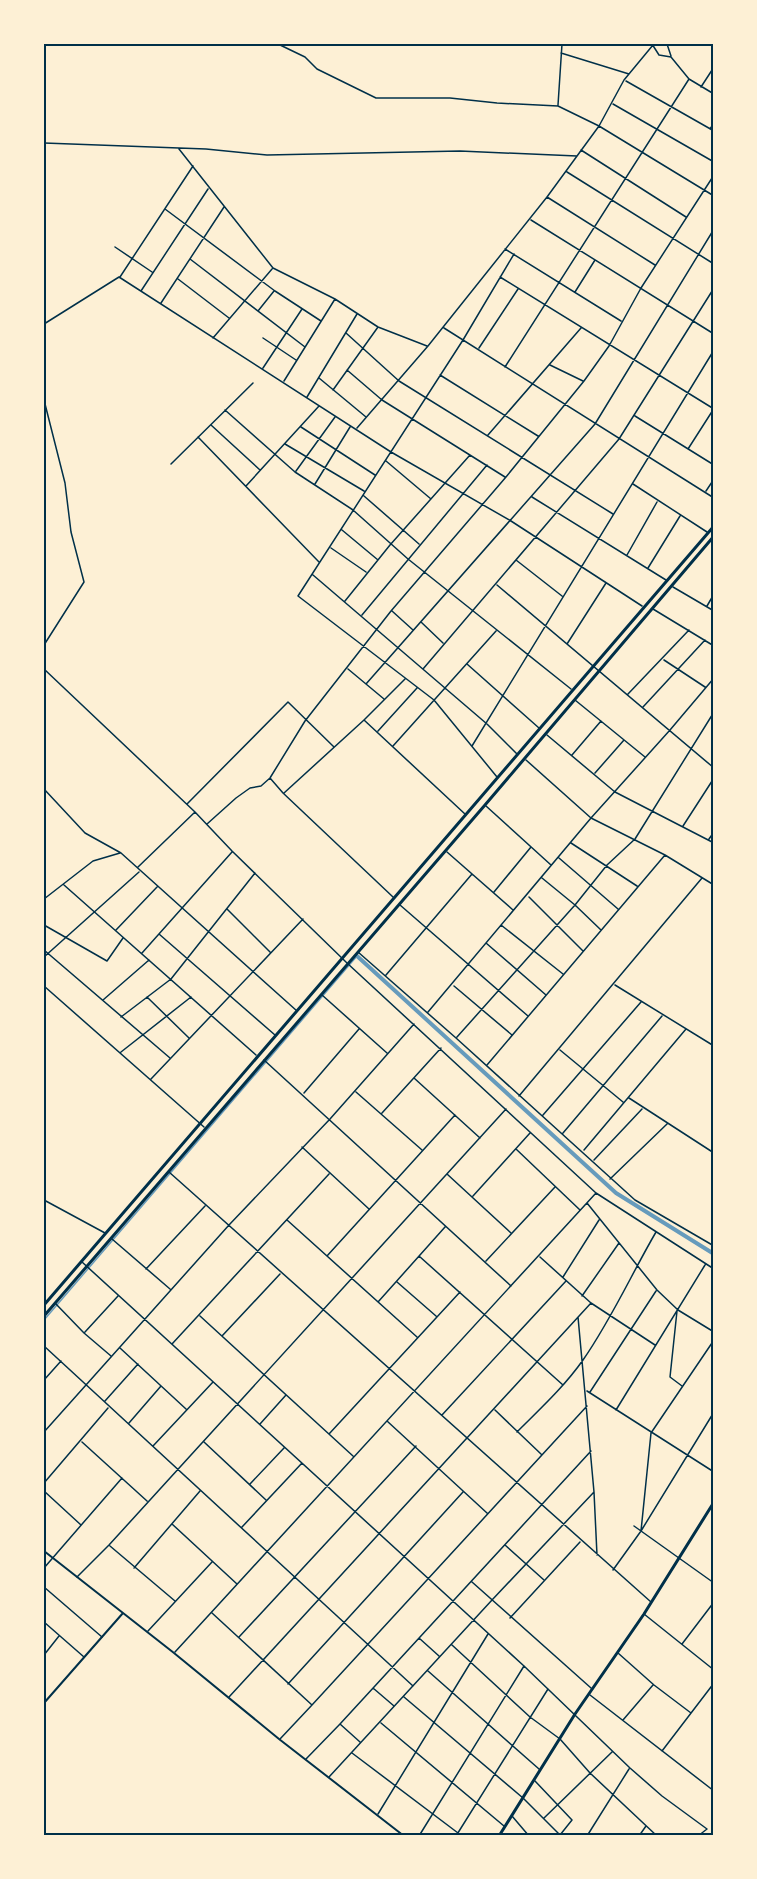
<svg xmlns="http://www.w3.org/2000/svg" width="757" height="1879" font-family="'Nunito Sans',sans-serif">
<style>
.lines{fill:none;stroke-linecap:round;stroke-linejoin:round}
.stream{stroke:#669bbc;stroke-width:1.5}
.canal{stroke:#669bbc;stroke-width:4}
.minor{stroke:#003049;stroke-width:1.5}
.tertiary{stroke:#003049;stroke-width:2}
.primary{stroke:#003049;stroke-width:3}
.trunk{stroke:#003049;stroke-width:3}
.neatline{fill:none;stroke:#003049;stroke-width:2}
</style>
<rect width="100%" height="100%" fill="#fdf0d5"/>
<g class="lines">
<path class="stream" d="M44 1320 357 956"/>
<path class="canal" d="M357 956 616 1193 714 1254"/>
<path class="minor" d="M278 44 305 57 317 69 376 98H450L497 103 558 106 599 126 714 196
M652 44 659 55 671 57 689 79 714 94
M667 44 671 56
M561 53 629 74
M626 81 714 131
M701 87 714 67
M613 104 714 162
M558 105 562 44
M710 129 714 123
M44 143 206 149 267 155 460 151 577 156
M179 149 273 268 335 299 378 327 427 346
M581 150 686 217
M567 172 714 264
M547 197 655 265
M165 209 275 291 321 321
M531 220 714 334
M115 247 152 272
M505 249 621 321
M190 259 305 347
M120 277 193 166
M500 277 714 409
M178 279 229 318
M141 291 208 189
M575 292 595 260
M161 303 224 207
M258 311 274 291
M44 324 119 277 391 452 511 521 642 606
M444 328 714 498
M346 333 399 381 613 514
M213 338 272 269
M263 338 296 360
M479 348 518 289
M550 365 583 381
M505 367 689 79
M263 368 302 309
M347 370 382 400 505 477
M440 375 538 436
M319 378 366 417
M284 381 335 299
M333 390 378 327
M307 397 357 314
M44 400 65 483 71 532 84 582 44 645
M225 410 295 472 353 510 408 559 571 689
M635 416 714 465
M211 425 260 470
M301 427 375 475
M357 428 428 346 547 197 599 126 624 80 653 45
M488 435 581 328
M198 437 319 562
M285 444 364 491
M688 449 713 410
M386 461 431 499
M171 464 253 383
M296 471 335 417
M315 484 350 427
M633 484 707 532
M246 486 319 406
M706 491 714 479
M364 496 419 544
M532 497 666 580
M342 530 378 560
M331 548 366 572
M627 555 657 502
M516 560 562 596
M648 568 680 516
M313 575 487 724 517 754
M497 585 714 768
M673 587 714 611
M345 601 390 545 470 455
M707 606 714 594
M653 609 714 646
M392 611 413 630
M362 615 487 465
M421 622 443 643
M567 644 606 583
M664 660 705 687
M467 664 539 728
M44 669 195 812 232 851 347 963 596 1193 714 1269
M348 669 384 699
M423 669 619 439 714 288
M366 684 595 424 714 229
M628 694 689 630
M575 700 645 757
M643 707 705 640
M364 720 465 814
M378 731 417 688
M547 735 615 792 714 843
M393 746 496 631
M472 746 714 350
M572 755 601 721
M526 760 591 818 665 855 714 885
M595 773 624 740
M497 777 434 700 298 596 463 340 514 254
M270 778 283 793 393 897
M44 789 85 833 121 853 297 1011
M284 793 364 720 405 679
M187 804 288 702 334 747
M486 806 551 865
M207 824 236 798 250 788 261 786 270 778 305 721 391 611 506 477 584 381 609 346 641 288 714 175
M683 826 714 778
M709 839 714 832
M571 843 637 886
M447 852 513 910
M559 858 618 909
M138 867 195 812
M542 878 575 905 601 930
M64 885 256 1055
M494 892 531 847
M529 897 583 951
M44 899 93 861 120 853
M400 905 528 1016
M227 909 270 952
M44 925 107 961 123 938
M501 925 563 974
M116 930 157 887
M159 934 275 1035
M486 943 546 995
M44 950 170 1058
M358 952 456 1038 635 1200 714 1246
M142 953 232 852
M44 957 139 872
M713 963 714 962
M386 975 472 874
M615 985 714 1046
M44 986 204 1127
M454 986 512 1035
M322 995 387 1053
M147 997 189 1038
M103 1000 149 960
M428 1012 591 818 670 730 714 678
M121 1017 171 979 255 873
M457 1037 575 905 607 865 635 839 714 712
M560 1050 623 1102
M121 1052 191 997
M264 1060 511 1286
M487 1065 665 855
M414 1078 480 1138
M151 1079 303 919
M356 1092 422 1150
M304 1093 359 1029
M519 1096 702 878
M629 1098 714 1153
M382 1113 441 1048
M543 1115 641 1002
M563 1133 662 1016
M302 1147 369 1209
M516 1149 580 1210
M584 1150 686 1029
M594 1160 642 1109
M169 1172 651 1602
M447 1174 511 1233
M610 1179 667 1124
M473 1196 530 1133
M44 1200 105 1233
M587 1203 657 1290 678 1310 714 1332
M287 1220 417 1337
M112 1239 170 1289
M327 1256 455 1115
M419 1256 563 1385
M540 1257 591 1303 655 1345
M486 1261 555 1187
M82 1262 524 1666 630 1768 662 1796 707 1829 698 1836
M146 1269 205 1206
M563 1277 599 1220
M397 1282 436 1316
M582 1296 619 1243
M378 1302 445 1227
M55 1303 84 1333 111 1356
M677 1311 670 1377 682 1386
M200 1316 353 1456
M578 1317 594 1492 597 1555
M85 1332 118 1296
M222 1336 280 1274
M172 1344 329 1174
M44 1346 413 1686
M120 1348 186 1409
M44 1380 61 1361
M587 1391 714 1472
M590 1392 656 1291
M105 1401 138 1364
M495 1410 541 1454
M616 1410 705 1265
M442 1415 566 1281
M387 1421 487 1513
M129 1423 161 1386
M260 1424 286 1395
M44 1432 229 1225 330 1119 414 1024
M517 1432C540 1409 564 1387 583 1360 611 1320 631 1275 656 1232
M329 1434 460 1292
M82 1442 147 1501
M204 1442 266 1500
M153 1446 213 1382
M44 1483 108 1408
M250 1484 284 1448
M44 1491 81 1525
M172 1524 237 1584
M634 1526 714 1583
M242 1527 302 1463
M641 1531 651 1433 714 1340
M505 1545 544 1580
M110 1546 175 1601
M44 1568 122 1478
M134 1568 200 1491
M613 1570 641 1531 714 1412
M77 1577 109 1545 506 1109
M472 1582 591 1688
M44 1587 102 1637
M212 1613 312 1705
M644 1614 714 1670
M510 1618 580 1542
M44 1622 84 1657
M148 1631 212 1562
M239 1637 416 1446
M419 1638 439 1656
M682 1644 714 1602
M452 1645 530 1717 560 1739 590 1773 657 1836
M175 1652 596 1193
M618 1653 654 1685 691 1713
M44 1655 59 1636
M428 1671 539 1769
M288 1684 463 1492
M373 1688 394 1706
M590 1695 714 1791
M229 1697 591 1303
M404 1697 523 1798 561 1836
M623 1720 653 1685
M381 1723 504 1826
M340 1724 360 1742
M280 1739 312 1705 587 1406
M662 1751 714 1683
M352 1753 462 1836
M306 1759 340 1724 591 1451
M329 1777 492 1600 594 1492
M535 1781 572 1820 560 1835
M378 1814 488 1634
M512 1816 529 1836
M544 1818 612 1752
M419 1836 524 1666
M456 1836 548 1689
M587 1836 629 1769
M639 1836 646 1826"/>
<path class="tertiary" d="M44 1551 174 1653 279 1739 404 1836
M44 1703 123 1613"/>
<path class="primary" d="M44 1305 714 526
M44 1316 485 805 714 536"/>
<path class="trunk" d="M499 1836 575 1714 644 1614 714 1502"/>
</g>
<rect width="757" height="1879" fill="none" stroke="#fdf0d5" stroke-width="90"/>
<rect x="45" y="45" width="667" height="1789" class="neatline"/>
</svg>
